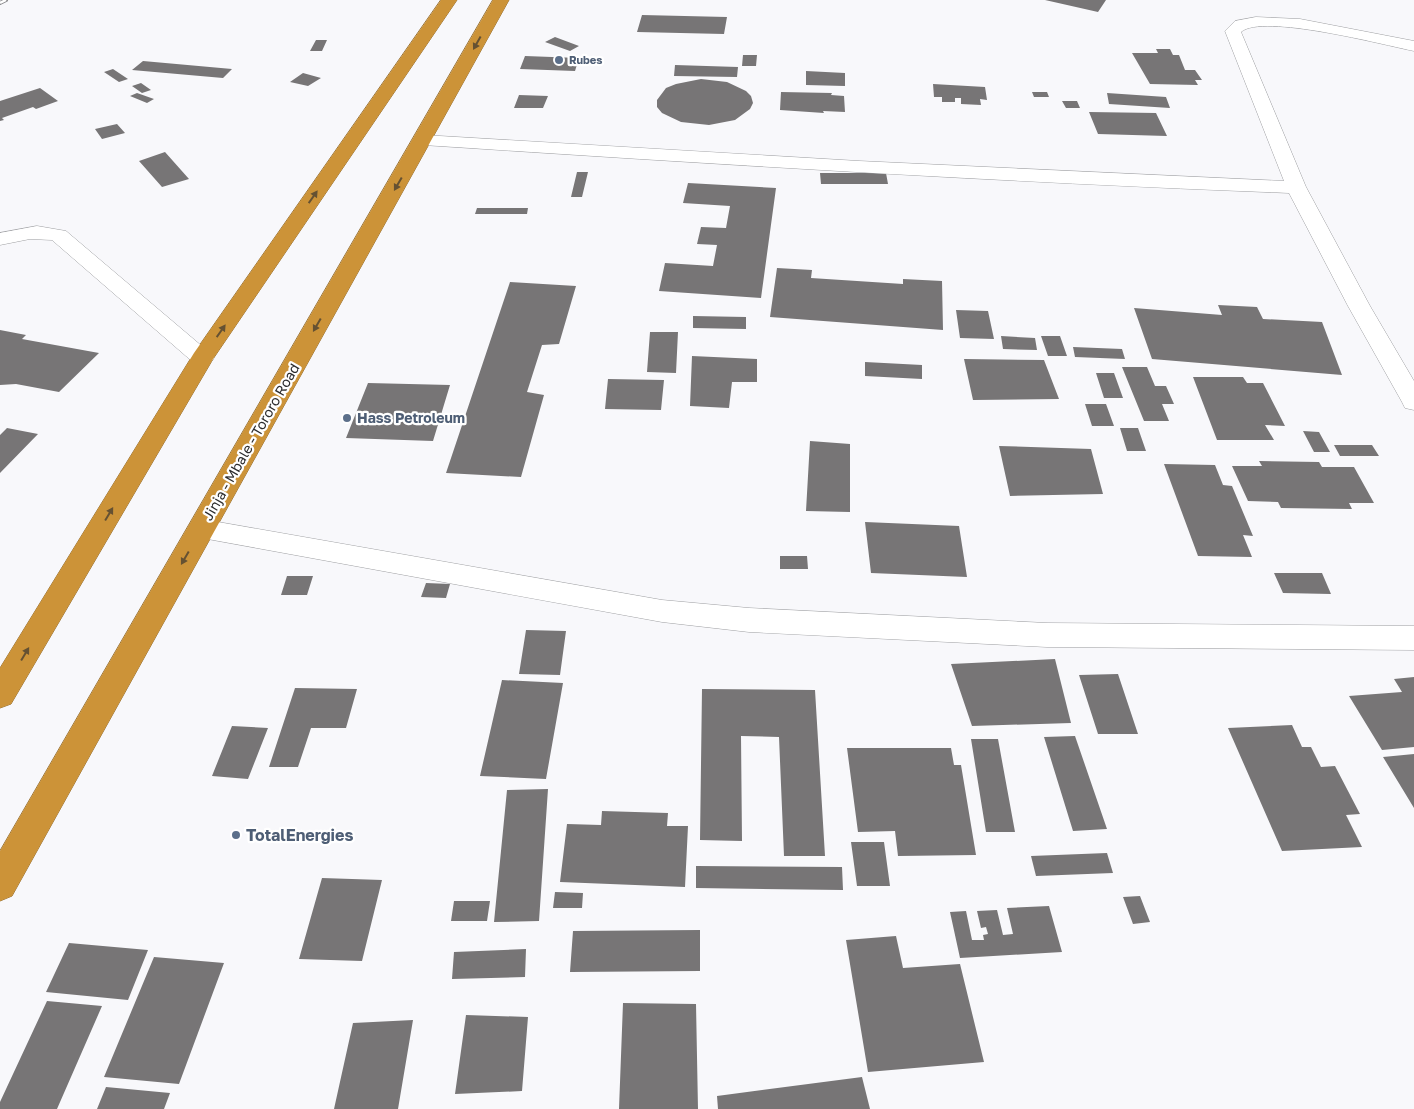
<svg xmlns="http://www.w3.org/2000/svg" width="1414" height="1109" font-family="'Golos Text',sans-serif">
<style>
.building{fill:#777576}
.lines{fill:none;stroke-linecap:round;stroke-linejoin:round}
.street-casing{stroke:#9e9fa2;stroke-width:1}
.highway-casing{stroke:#946f34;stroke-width:1}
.street{fill:#fff;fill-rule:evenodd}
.highway{fill:#cc9338;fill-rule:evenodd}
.rail-casing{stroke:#878789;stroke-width:4}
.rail{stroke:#fff;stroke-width:2.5;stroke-dasharray:7;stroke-linecap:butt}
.oneway{fill:#655132}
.service-dot{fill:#5c6f8a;stroke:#fff;stroke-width:2}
.labels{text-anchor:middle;stroke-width:4.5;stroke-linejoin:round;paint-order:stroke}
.far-service-label{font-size:11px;font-weight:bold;fill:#4e5e75;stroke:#fff;text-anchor:start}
.service-label{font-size:14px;font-weight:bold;fill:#4e5e75;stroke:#fff;text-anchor:start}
.street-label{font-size:14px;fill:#2d2d2e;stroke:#fff}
.near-service-label{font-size:16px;font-weight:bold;fill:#4e5e75;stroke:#fff;text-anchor:start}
</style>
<rect width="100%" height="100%" fill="#f8f8fb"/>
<path class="building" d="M1045 0H1106L1098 12Z
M642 15 727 17 724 34 637 32Z
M555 37 579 46 570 51 545 42Z
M316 40H327L322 51H310Z
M1156 49H1170L1173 55H1179L1185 70H1195L1202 80H1195L1198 85 1150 84 1132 53H1158Z
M743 55H757L756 66H742Z
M525 56 579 58 575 71 520 69Z
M143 61 232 69 223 78 132 70Z
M675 65 738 67 737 77 674 76Z
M113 69 128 79 119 82 104 72Z
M806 71 845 73V86L806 85Z
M303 73 321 78 308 86 290 82Z
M701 79 727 82 746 91 751 96 753 103 750 109 735 120 709 125 681 122 662 113 657 107V100L666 88 676 84Z
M141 83 151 90 142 93 132 86Z
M933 84 985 87 987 100 980 99 981 105 961 104V98H955V102H942V97H934Z
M40 88 58 101 36 109 33 107 2 118 4 120 0 121V101Z
M781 92 832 93 831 95 844 96 845 112 823 111 824 113 780 110Z
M1032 92H1047L1049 97H1034Z
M137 93 154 99 147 103 130 96Z
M1107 93 1166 97 1170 108 1109 104Z
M519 95 548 96 543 108H514Z
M1062 101H1077L1080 108H1066Z
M1089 112 1156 113 1167 136 1098 134Z
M117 124 125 133 102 139 95 129Z
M165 152 189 179 162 187 139 161Z
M577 172H588L582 197H571Z
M820 173H886L888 184H821Z
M688 183 776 188 761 298 659 291 665 263 713 266 717 245 697 244 701 227 726 228 730 206 683 203Z
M477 208H528L527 214H475Z
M777 268 812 270 811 278 903 284V279L942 281 943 330 770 317Z
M510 282 576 286 559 344 542 345 527 392 544 395 521 477 446 473Z
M1218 305 1257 307 1263 319 1322 322 1342 375 1152 359 1134 308 1222 315Z
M956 310 988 311 994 339 960 338Z
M693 316 746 317V329L693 328Z
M0 330 26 335 22 339 99 353 59 392 16 384 0 385Z
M650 332H678L676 373 647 372Z
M1001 336 1035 338 1037 350 1003 349Z
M1041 336H1060L1067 356H1048Z
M1073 347 1122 349 1125 359 1075 357Z
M692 356 757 359V382H732L729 408 690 406Z
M964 359 1044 360 1059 399 973 400Z
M865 362 922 365V379L865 376Z
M1122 367H1147L1155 386H1166L1174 404H1162L1169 421H1144Z
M1096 373H1114L1123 398H1104Z
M1193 377H1243L1247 383H1263L1285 426 1265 425 1274 440H1217Z
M608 379 664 380 661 410 605 409Z
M368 383 450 385 433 441 346 438Z
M1085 404H1106L1114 426H1092Z
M7 428 38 434 0 473V435Z
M1120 428H1138L1146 451H1127Z
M1303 431 1319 432 1330 452H1314Z
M810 441 850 444V512L806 511Z
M1334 445H1372L1379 456H1340Z
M999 446 1091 449 1103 494 1010 496Z
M1259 461 1319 462 1322 467H1354L1374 503H1349L1352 509 1281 508 1278 502 1248 501 1232 466H1262Z
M1164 464 1215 465 1223 485 1232 486 1253 536 1243 535 1252 557 1198 556Z
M865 522 959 526 967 577 871 573Z
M780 556H807L808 569H780Z
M1274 573H1322L1331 594 1283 593Z
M287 576H313L307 595H281Z
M426 583 450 584 446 598 421 597Z
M526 630 566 631 560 675 519 674Z
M1055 659 1071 723 972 726 951 664Z
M1118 674 1138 734H1098L1079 675Z
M1414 677V747L1382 750 1349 696 1402 692 1394 679Z
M502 680 563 683 546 779 480 776Z
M295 688 357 689 346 728H311L298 767H269Z
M702 689 815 690 825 856H784L779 737 741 736 742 841 700 840Z
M1292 725 1302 747H1311L1321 767 1335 766 1360 814 1346 815 1362 847 1282 851 1228 728Z
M232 726 268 728 248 779 212 776Z
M1075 736 1107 829 1073 831 1044 737Z
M971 739H998L1015 832H986Z
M847 748H951L954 765H961L976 855 898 856 895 831 858 832Z
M1414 754V808L1383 757Z
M548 789 539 921 494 922 507 790Z
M602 811 668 813 667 826H688L685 887 560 882 567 824 601 825Z
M851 842H884L890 886H857Z
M1107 853 1113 873 1036 876 1031 856Z
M696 866 842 867 843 890 696 888Z
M322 878 382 880 362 961 299 959Z
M555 892 583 893 582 908H553Z
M1140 896 1150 922 1133 924 1123 897Z
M454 901H490L487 921H451Z
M1049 906 1062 952 960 958 950 912 966 911 972 940H984L983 935 988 934 986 927 981 928 977 911 997 910 1003 935 1013 934 1007 908Z
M700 930V971L570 972 573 931Z
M896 936 903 968 960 964 984 1062 868 1072 846 940Z
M69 943 148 950 128 1000 46 992Z
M526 949 525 977 452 979 454 952Z
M154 957 224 963 179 1084 104 1077Z
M47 1001 102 1006 57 1109H0V1102Z
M623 1003 696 1004 698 1109H619Z
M466 1015 528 1017 522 1091 455 1094Z
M413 1020 398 1109H334L353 1023Z
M862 1077 870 1109H718L717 1096Z
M106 1087 170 1093 164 1109H97Z"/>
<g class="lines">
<defs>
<path id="street" d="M1256 17 1300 19 1414 41V51C1384 45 1262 13 1241 32L1306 187 1370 306 1414 381V410L1405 408 1402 402 1348 306 1289 193C1000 182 712 164 423 145L417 144 414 140 417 136 423 135 859 161 1284 181 1225 31 1235 21Z
M37 226 66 231 210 353 214 358 210 363 202 365 194 363 52 240 30 239 0 245V233Z
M201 519 662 600 749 608 1047 623 1414 626V650L1047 647 749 632 662 622 191 536 188 529 191 522Z"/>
<path id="highway" d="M441 0H457L213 359 11 704 0 708V668L194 353Z
M493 0H509L12 896 0 901V851Z"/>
</defs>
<use href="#street" class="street-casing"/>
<use href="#highway" class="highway-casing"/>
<use href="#street" class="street"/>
<use href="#highway" class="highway"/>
<defs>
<path id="rail" d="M0 3 6 0"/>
</defs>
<use href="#rail" class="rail-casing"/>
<use href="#rail" class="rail"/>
</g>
<defs><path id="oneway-solid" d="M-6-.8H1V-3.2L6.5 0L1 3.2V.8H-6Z" transform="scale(1.25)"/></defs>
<g class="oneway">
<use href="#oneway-solid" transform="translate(477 43) rotate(119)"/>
<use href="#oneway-solid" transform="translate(398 184) rotate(120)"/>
<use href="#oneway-solid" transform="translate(313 197) rotate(-55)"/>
<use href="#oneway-solid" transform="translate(317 325) rotate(120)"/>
<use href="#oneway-solid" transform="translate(221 331) rotate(-55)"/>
<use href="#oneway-solid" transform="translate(109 514) rotate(-59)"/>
<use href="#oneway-solid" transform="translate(185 558) rotate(120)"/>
<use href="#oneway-solid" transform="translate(25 654) rotate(-59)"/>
</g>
<g class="service-dot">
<circle cx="559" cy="60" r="5"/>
<circle cx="347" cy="418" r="5"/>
<circle cx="236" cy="835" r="5"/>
</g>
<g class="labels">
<g class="far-service-label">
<text x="569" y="64">Rubes</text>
</g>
<g class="service-label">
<text x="357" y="423">Hass Petroleum</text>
</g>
<g class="street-label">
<text transform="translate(251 442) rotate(-60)" y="5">Jinja - Mbale - Tororo Road</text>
</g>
<g class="near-service-label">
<text x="246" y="841">TotalEnergies</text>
</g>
</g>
</svg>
